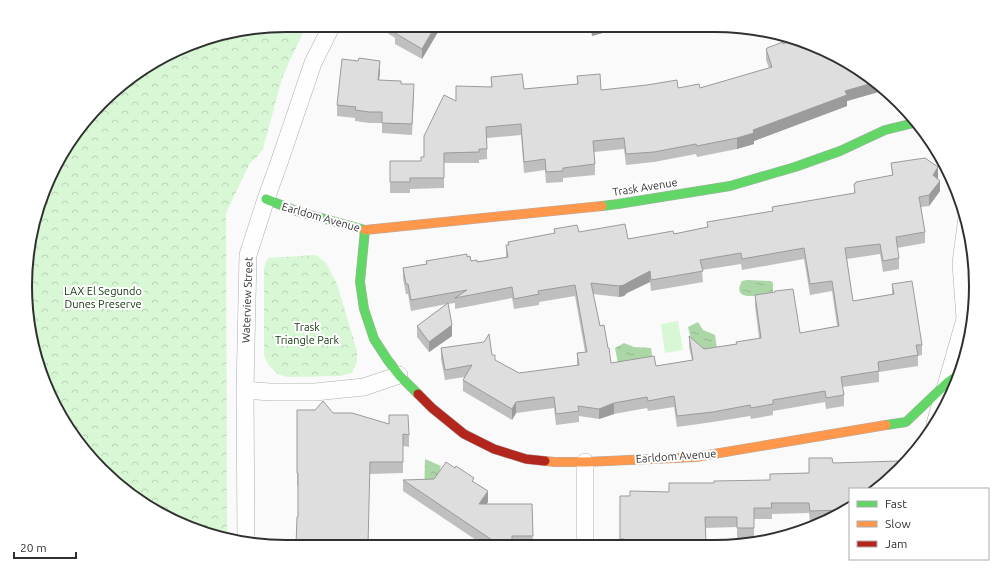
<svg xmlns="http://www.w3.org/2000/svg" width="1001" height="572" font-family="Ubuntu,sans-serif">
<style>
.park{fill:url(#park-crowns)}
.pitch{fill:#d8f7d4}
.water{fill:url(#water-ripples)}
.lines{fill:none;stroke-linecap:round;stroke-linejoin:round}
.street-casing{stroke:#aeafae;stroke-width:18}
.fast-casing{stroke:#aeafae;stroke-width:10}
.slow-casing{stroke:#aeafae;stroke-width:10}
.jam-casing{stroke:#aeafae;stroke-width:10}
.street{stroke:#fefefe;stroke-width:17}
.fast{stroke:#63d668;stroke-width:9}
.slow{stroke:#ff974d;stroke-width:9}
.jam{stroke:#b3261e;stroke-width:9}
.wall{fill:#bfbfbf;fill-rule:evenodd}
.shaded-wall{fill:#9b9b9b}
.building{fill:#dedede;stroke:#9b9b9b;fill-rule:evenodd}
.labels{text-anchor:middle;stroke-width:4;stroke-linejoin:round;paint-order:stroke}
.street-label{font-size:11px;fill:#2f302f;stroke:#fff}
.park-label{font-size:11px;fill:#0d3608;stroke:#fff}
.rim{fill:none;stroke:#2f302f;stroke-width:2}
</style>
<defs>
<pattern id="park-crowns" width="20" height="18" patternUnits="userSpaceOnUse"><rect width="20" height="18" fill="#d8f7d4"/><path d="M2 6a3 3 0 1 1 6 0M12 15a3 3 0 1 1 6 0" fill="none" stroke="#bad4b6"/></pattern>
<pattern id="water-ripples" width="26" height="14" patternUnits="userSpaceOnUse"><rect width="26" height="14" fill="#abd6a5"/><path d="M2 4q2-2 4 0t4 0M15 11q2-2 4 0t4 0" fill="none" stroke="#93b88e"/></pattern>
</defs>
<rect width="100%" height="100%" fill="#f9faf9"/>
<path class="park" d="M286 25H307L288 64 282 79 263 148 257 157 250 163 226 213 227 539 218 538 155 512 90 458 45 386 26 303 34 218 69 141 127 79 202 39Z
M316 255 326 263 337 284 357 351V362L352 373 340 376 287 377 278 374 269 366 264 355V268L268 258Z"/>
<path class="pitch" d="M678 321 683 350 665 353 661 324Z"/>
<path class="water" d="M747 280 771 281 773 283V292L771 293C761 295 730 303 742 281Z
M698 322 703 330 715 335 717 349 704 354 692 344 688 327Z
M624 343 634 347 651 348 653 362 619 368 615 348Z
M425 459 441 466 430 502 424 498Z"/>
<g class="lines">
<defs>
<path id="street" d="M245 390 270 392H315L364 387 399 375
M935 424 965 319 961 263 967 217
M585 462V545
M246 543 245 390 248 255 266 199 280 160 313 63 332 25"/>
<path id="fast" d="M266 199 296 211 365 230 360 282 364 309 374 339 387 359 399 375 418 394
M602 206 618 204 730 186 795 167 840 151 885 130 918 122
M886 425 906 422 947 383 961 373"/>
<path id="slow" d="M365 230 602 206
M545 461 555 462H585L696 457 886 425"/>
<path id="jam" d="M418 394 432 408 464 434 494 449 526 459 545 461"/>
</defs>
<use href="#street" class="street-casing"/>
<use href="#fast" class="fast-casing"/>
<use href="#slow" class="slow-casing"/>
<use href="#jam" class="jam-casing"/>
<use href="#street" class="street"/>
<use href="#fast" class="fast"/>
<use href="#slow" class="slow"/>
<use href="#jam" class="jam"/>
</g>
<path class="wall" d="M386 25H438V32L422 59 395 44V38L386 32Z
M589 25H630L592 36Z
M783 44 882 86V91L847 101V106L754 141V144L737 149 697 157 696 154 654 162 626 165 624 149 594 152 595 164V175L563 178V182L546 183 545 170 524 173 521 135 487 138V159L479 160V163H444V188L410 189V193H390V161H421L456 101 491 87V77L524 89 577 84V76L601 90 678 88H700L769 68 766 60V49Z
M380 71 379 80 401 84 414 95 412 135 382 133V123H369L355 121V118L337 116V105Z
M891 163 938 178V179L940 191 929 206 921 207 925 232V243L897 248 899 258V269L883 272 880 254 847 259 853 301 892 294V284L922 345V355L918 356V366L879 372V382L842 387 844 395V406L826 409 825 402 773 411V415L751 419 750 416 713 422 677 427 674 407 648 411 647 408 614 414 599 419 579 416V422L556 425 554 408 516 413 512 420 463 391V380L465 377 445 380 441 359V348L492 355 495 360 519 373 577 366V353L585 352 575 296 539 302V305L514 309 512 298 455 309V303L448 304 452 336 429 352 417 337V326L447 304 411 311 408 294H406L403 279V268L426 264V261L467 257 471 261 477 262 506 257V245H508V242L554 234V229L579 232 628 239 674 234 707 227V222L772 211V207L854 193V184L892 175ZM804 259 810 295 832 291 837 326 800 333 755 295V306L759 338 736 344 704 349 689 336V347L692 360 656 366 611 363 608 348 600 326 593 294 619 297 624 296 627 293 650 282 651 291 703 282 702 270 741 264 742 270Z
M297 410 333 413 409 435V447L403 446V473L370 474 298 517V485H297Z
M833 463 850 508 823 521H810L809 513 772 514V519H754V539H737V527L705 528 706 545H620V496H630L669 492 714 483 770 480 809 473Z
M403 480 474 483 488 502 486 504H532L533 546H485L403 491Z"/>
<path class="shaded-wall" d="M436 25H438V32L422 59V49Z
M592 25H630L592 36Z
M689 26H711L689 32Z
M380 61V71L378 91V80Z
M876 82 882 86V91L847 101V106L754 141V144L737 149V138L753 130 845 91Z
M938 167V178L933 186V175Z
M940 181V191L929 206V195Z
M650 271V282L627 293 624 296 619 297V286Z
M452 325V336L429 352V342Z
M516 402V413L512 420V409Z
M614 403V414L599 419V409Z
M488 491V502L479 515V504Z"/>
<path class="building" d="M393 25H436L422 49 395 33 398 28Z
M795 39 846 60 876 82 845 91 847 95 753 130 754 133 737 138 697 146 696 144 654 152 626 154 624 138 593 141 595 164 563 168V171L546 172 545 159 524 162 521 124 486 127 487 149H479V152L444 153V178H410V182H390V161H421V157H424V136L444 95 456 101V86L492 87 491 77 522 74 524 89 578 84 577 76 600 74 601 90 647 85 677 80 678 88 699 84 700 88 772 67 766 49H767V48L783 42V44Z
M359 58 380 61 378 80 401 81V84H414L412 124 382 123V112H369L355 110 356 107 337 105 342 59 358 61Z
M925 158 938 167 933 175 940 181 929 195 919 197 925 232 896 237 899 258 883 261 880 244 845 248 853 301 894 294 892 284 912 281 922 345H916L918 355 878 362 879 371 841 377 844 395 826 398 825 391 773 400V404L751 408 750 405 713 412 677 416 674 396 648 401 647 397 614 403 599 409 578 406 579 411 556 414 554 397 516 402 512 409 463 380 472 365 445 370 441 348 484 342 489 334 492 355H495V360L519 373 579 365 577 353 587 352 575 285 538 291 539 294 514 299 512 287 455 298 467 290 411 300 408 284H406L403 268 427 264 426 261 467 254V257L470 256 471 261 477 260V262L508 257 506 245H509L508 242 555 233 554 229 577 225 579 232 625 224 628 239 673 231 674 234 708 227 707 222 773 211 772 207 855 193 854 184 856 183V182L893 175 891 163ZM804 248 810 284 832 281 839 326 800 333 793 289 775 291V292L755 295 761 338 736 342 737 344 704 349 689 336 693 360 656 366 654 356 611 363 609 348H608L604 325 600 326 591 283 619 286 624 285 627 283 650 271 651 280 703 271 700 260 741 253 742 259Z
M448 303 452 325 429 342 417 326Z
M323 401 333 413H352L389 424V415H408L409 435 403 434V462H370L368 546H296L297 517H298V473H297V410H315Z
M809 458H832L833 463 898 461V472L877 489H850V508L841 512V510L810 511 809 503H771L772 508H754V528H737V517H705L706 545H634V541H624V539H620V496H630V491L669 492V483H714V481L770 480V474L809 473Z
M446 462 455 468 456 466 474 478 472 481 488 491 479 504H532L533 536H512V546H501L403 480 434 479Z"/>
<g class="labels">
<g class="street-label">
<text transform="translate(645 187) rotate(-9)" y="4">Trask Avenue</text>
<text transform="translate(321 217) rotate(16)" y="4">Earldom Avenue</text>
<text transform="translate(247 300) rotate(-88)" y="4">Waterview Street</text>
<text transform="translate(676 456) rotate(-4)" y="4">Earldom Avenue</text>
</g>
<g class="park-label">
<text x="103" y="295">LAX El Segundo<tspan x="103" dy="13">Dunes Preserve</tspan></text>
<text x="307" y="331">Trask<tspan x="307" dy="13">Triangle Park</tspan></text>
</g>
</g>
<path d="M0 0H1001V572H0ZM286 32H715A254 254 0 0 1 969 286V286A254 254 0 0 1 715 540H286A254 254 0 0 1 32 286V286A254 254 0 0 1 286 32Z" fill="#fff" fill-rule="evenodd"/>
<path class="rim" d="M286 32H715A254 254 0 0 1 969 286V286A254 254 0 0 1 715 540H286A254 254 0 0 1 32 286V286A254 254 0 0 1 286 32Z"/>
<rect x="849" y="488" width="140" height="72" fill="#ffffff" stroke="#acacac"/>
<rect x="857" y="501" width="20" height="6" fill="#63d668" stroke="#acacac"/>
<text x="885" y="508" font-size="12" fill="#2f302f">Fast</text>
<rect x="857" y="521" width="20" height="6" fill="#ff974d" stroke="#acacac"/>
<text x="885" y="528" font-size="12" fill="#2f302f">Slow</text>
<rect x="857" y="541" width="20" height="6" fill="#b3261e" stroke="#acacac"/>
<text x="885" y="548" font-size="12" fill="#2f302f">Jam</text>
<path d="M14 552v6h62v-6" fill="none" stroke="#2f302f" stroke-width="2"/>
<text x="20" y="552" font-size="12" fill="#2f302f" stroke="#ffffff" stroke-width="3" paint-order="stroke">20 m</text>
</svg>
